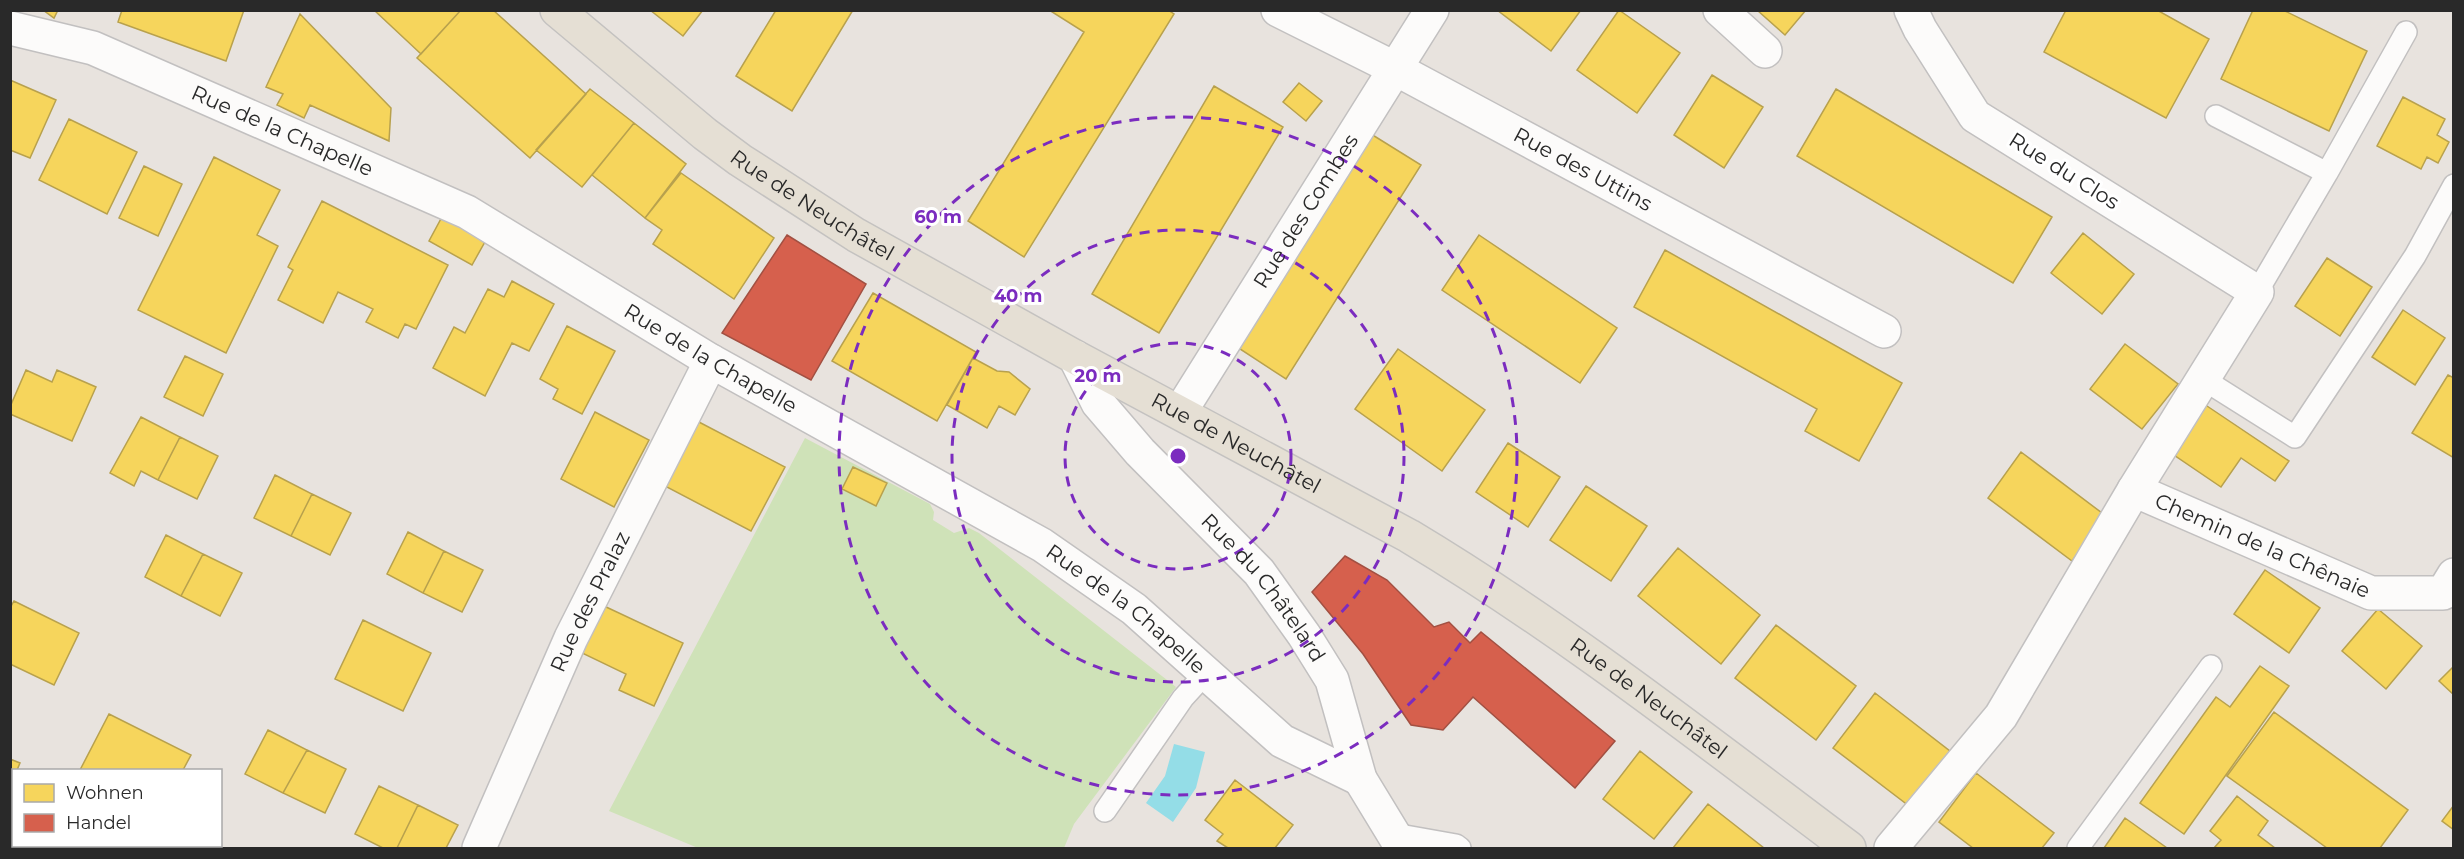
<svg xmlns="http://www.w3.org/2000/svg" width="2464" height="859" font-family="Montserrat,sans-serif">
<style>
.green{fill:#cfe2b8}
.water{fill:#94dde7}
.homes{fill:#f6d55c;stroke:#b8a14d;stroke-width:1.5}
.shops{fill:#d6604d;stroke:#a25042;stroke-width:1.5}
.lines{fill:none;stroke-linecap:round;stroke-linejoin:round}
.service-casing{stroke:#c2c0c0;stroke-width:24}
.minor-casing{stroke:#c2c0c0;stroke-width:36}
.primary-casing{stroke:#c4c2c0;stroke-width:36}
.service{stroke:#fcfbfa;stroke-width:21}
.minor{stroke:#fcfbfa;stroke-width:33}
.primary{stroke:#e5dfd4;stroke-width:33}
.ring{fill:none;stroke:#7b2cbf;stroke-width:3;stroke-dasharray:10 8}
.labels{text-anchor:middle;stroke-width:6;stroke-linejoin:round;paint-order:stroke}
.street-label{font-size:21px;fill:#292929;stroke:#fff}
.centre{fill:#7b2cbf;stroke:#fff;stroke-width:3}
.ring-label{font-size:18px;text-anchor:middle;font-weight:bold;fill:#7b2cbf;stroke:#fff;stroke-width:6;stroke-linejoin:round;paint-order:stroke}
</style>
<rect width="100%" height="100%" fill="#e8e3de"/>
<path class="green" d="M805 438 930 504 934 512 933 520 954 533 969 528 979 533 1176 687 1074 824 1064 848H698L609 811Z"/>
<path class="water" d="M1174 744 1205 752 1196 788 1173 822 1146 803 1165 776Z"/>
<path class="homes" d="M43 10H58L54 18Z
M122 10H244L226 61 118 22Z
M374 10H461L421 54Z
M461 10H493L586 94 530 158 417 58Z
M650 10H703L683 36Z
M776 10H853L792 111 736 76Z
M1049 10H1168L1174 14 1024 257 968 221 1084 32Z
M1497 10H1581L1551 51Z
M1619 10 1680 53 1637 113 1577 70Z
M1757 10H1806L1785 35Z
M2066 10H2157L2209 39 2166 118 2044 52Z
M2253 10H2283L2367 51 2329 131 2221 79Z
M300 14 391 108 389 141 310 105 304 118 277 105 283 94 266 87Z
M1712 75 1763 107 1724 168 1674 135Z
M10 80 56 100 30 158 10 150Z
M1299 83 1322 101 1306 121 1283 102Z
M1214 86 1283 127 1159 333 1092 294Z
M590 89 634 123 582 187 536 150Z
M1836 89 2052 217 2013 283 1797 156Z
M2403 97 2445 119 2437 135 2449 142 2438 163 2427 157 2421 169 2377 146Z
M69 119 137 152 107 214 39 180Z
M634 123 686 164 645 218 592 175Z
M1371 134 1421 165 1286 379 1237 347Z
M214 157 280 190 257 235 278 246 226 353 138 310Z
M144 166 182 184 158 236 119 218Z
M681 173 774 238 734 299 653 244 662 230 645 218Z
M322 201 448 265 416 329 405 324 398 338 366 322 373 309 338 292 323 323 278 300 293 270 288 267Z
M443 215 486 240 472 265 429 241Z
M2083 233 2134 274 2102 314 2051 273Z
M1479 235 1617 328 1580 383 1442 290Z
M1665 250 1902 383 1859 461 1805 431 1817 409 1634 307Z
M2327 258 2372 287 2340 336 2295 306Z
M512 281 554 304 529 351 512 343 485 396 433 368 454 327 465 333 488 289 504 297Z
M873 293 976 352 937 421 832 361Z
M2403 310 2445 338 2415 385 2372 357Z
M567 326 615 351 582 414 553 399 558 389 540 379Z
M2125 344 2178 384 2142 429 2090 389Z
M1398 349 1485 410 1442 471 1355 409Z
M185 356 223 374 203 416 164 397Z
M973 358 997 371 1009 372 1030 389 1015 415 999 406 987 428 947 405Z
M26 370 52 382 57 370 96 387 72 441 10 414V407Z
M2448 375 2454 378V458L2412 433Z
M2204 404 2289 461 2275 481 2241 458 2221 487 2171 453Z
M595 412 649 440 614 507 561 479Z
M141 417 180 437 158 480 141 471 134 486 110 473Z
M697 421 785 467 751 531 663 485Z
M180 437 218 456 197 499 158 480Z
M1508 443 1560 477 1528 527 1476 492Z
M2021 452 2106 516 2072 561 1988 498Z
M853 467 887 483 876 506 842 489Z
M275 475 312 494 291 536 254 518Z
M1586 486 1647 526 1611 581 1550 540Z
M312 494 351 513 330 555 291 536Z
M408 532 444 551 423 593 387 574Z
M166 535 203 554 181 596 145 577Z
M1678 548 1760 615 1721 664 1638 596Z
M444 551 483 570 462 612 423 593Z
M203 554 242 573 220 616 181 596Z
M2265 570 2320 608 2289 653 2234 614Z
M14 601 79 633 54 685 10 664V608Z
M604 606 683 643 654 706 619 690 626 674 582 653Z
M2378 609 2422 646 2386 689 2342 651Z
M363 620 431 653 403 711 335 679Z
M1776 625 1856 686 1816 740 1735 678Z
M2260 666 2289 686 2184 834 2140 803 2216 697 2230 707Z
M2454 666V695L2439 681Z
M1875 693 1955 755 1913 809 1833 748Z
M2274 712 2408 810 2380 848H2327L2227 776Z
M109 714 191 755 183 770H80Z
M268 730 307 750 283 793 245 774Z
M307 750 346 769 325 813 283 793Z
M1640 751 1692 792 1654 839 1603 799Z
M10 759 20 763 17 770H14L10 784Z
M1976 773 2054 833 2042 848H1973L1939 822Z
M1235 780 1293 825 1275 848H1228L1217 841 1223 834 1205 820Z
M379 786 418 805 397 848H383L355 834Z
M2237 796 2268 821 2258 835 2275 848H2214L2221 840 2210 831Z
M1708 804 1764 848H1673Z
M418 805 458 825 446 848H397Z
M2454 805V830L2442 821Z
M2125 818 2167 848H2104Z"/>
<path class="shops" d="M787 235 866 284 811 380 722 333Z
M1345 556 1387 580 1434 627 1449 622 1470 643 1481 632 1615 741 1575 788 1473 697 1443 730 1411 725 1363 654 1312 592Z"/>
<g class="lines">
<defs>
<path id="service" d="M2216 116 2327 173 2257 292
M2327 173 2406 32
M2203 379 2295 437 2415 256 2454 185
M1105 811 1183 698 1205 674
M1394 834 1456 845 1460 848
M2078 848 2211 666"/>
<g id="minor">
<path id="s1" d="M1278 10 1394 68 1884 331"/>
<path d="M1720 10 1765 51"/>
<path id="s2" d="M10 28 93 48 467 212 711 361 1042 545 1134 609 1282 741 1360 779"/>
<path id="s3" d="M1075 357 1098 403 1140 452 1259 572 1304 635 1332 680 1360 779 1402 848"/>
<path id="s4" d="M1180 412 1432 10"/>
<path id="s5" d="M2134 490 2371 593H2443L2454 575"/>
<path id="s6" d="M479 848 571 638 711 361"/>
<path d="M1891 848 2001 716 2134 490 2257 292 1975 116 1920 29 1911 10"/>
</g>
<g id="primary">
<path id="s7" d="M557 10 705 134 740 160 856 235 1075 357 1409 536C1564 629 1705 740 1849 848"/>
</g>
</defs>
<use href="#service" class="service-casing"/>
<use href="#minor" class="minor-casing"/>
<use href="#primary" class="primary-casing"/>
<use href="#service" class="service"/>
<use href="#minor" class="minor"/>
<use href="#primary" class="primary"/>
</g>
<g class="ring">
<circle cx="1178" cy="456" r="113"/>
<circle cx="1178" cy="456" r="226"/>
<circle cx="1178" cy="456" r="339"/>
</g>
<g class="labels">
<g class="street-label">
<text dy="7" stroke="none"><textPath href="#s2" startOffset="292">Rue de la Chapelle</textPath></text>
<text dy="7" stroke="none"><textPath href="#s1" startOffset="344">Rue des Uttins</textPath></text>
<text transform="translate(2064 171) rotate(32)" y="7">Rue du Clos</text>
<text dy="7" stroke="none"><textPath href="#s7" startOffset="322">Rue de Neuchâtel</textPath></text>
<text dy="7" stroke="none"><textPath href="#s4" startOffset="237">Rue des Combes</textPath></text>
<text dy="7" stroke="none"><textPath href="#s2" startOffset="778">Rue de la Chapelle</textPath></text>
<text dy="7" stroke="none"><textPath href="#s7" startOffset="808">Rue de Neuchâtel</textPath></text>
<text dy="7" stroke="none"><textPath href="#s5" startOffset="140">Chemin de la Chênaie</textPath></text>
<text dy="7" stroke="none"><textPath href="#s3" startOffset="300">Rue du Châtelard</textPath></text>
<text dy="7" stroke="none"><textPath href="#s6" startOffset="270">Rue des Pralaz</textPath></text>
<text dy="7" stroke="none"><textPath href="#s2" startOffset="1264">Rue de la Chapelle</textPath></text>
<text dy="7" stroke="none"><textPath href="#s7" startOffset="1294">Rue de Neuchâtel</textPath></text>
</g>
</g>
<circle cx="1178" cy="456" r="9" class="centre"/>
<g class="ring-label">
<text x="938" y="223">60 m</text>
<text x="1018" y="302">40 m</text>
<text x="1098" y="382">20 m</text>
</g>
<rect width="2464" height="859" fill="none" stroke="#292929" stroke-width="24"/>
<rect x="12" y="769" width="210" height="78" fill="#ffffff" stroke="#a9a9a9" stroke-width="1.5"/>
<rect x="24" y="784" width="30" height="18" fill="#f6d55c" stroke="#a9a9a9" stroke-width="1.5"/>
<text x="66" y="799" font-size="18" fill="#292929">Wohnen</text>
<rect x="24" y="814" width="30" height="18" fill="#d6604d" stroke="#a9a9a9" stroke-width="1.5"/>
<text x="66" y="829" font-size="18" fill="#292929">Handel</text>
</svg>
